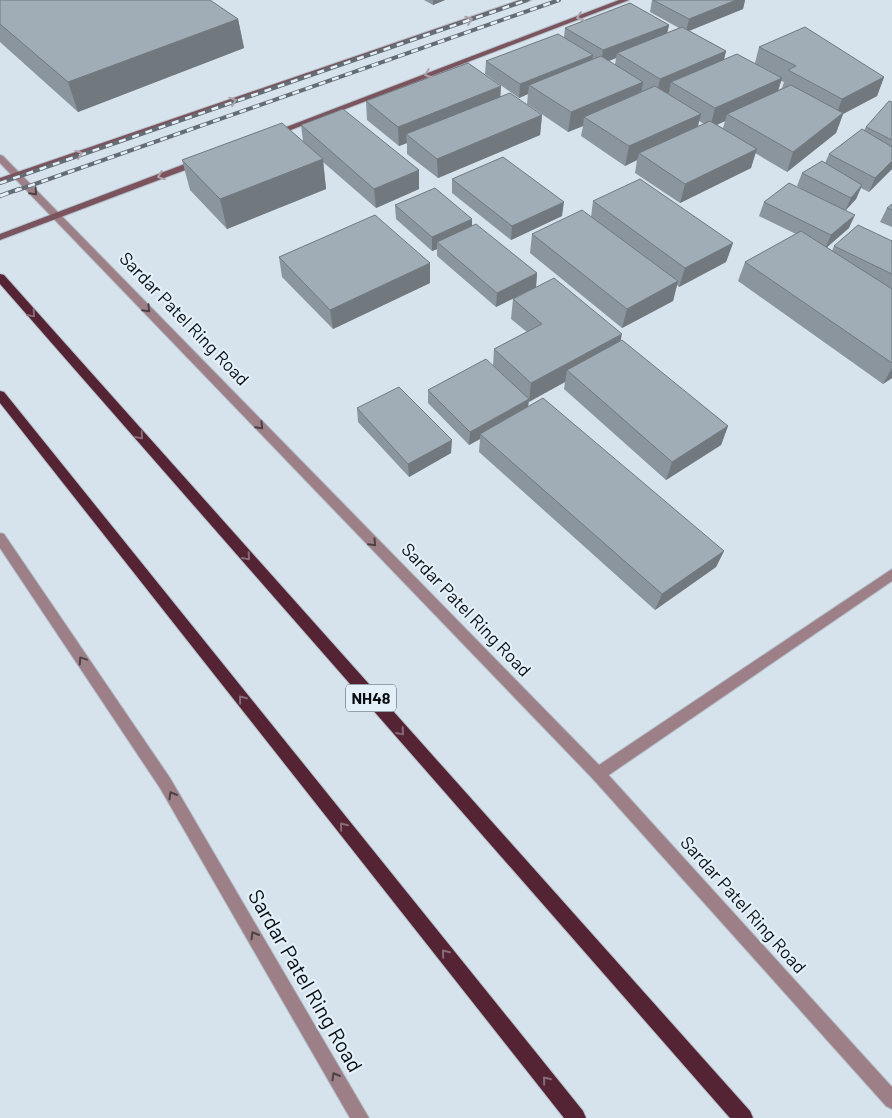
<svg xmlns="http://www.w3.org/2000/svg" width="892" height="1118" font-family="Barlow,sans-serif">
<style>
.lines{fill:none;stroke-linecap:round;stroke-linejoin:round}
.minor-casing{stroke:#b5c0c9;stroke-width:2}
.tertiary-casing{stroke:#b5c0c9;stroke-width:2}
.secondary-casing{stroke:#b5c0c9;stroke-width:2}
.trunk-casing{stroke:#b5c0c9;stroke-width:2}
.minor{fill:#9d8087;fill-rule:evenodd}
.tertiary{fill:#9d8087;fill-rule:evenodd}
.secondary{fill:#7a535d;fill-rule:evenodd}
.trunk{fill:#552434;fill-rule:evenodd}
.rail-far1-casing{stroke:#656c73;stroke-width:4}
.rail-casing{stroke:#656c73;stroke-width:4.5}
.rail-far1{stroke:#e3f0f9;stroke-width:2.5;stroke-dasharray:7;stroke-linecap:butt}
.rail{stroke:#e3f0f9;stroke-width:3;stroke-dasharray:9;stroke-linecap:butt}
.wall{fill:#8a959d;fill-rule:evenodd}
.shaded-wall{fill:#71797f}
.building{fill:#a1adb6;stroke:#71797f}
.oneway{stroke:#aea2ab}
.oneway2{stroke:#4c4146}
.oneway3{stroke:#876b79}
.labels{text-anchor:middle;stroke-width:4.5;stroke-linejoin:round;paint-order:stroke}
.shield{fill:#e3f0f9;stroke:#4a5156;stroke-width:1}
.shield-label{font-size:16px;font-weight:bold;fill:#090d10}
.street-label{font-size:18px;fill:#090d10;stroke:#e3f0f9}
.near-street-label{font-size:21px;fill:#090d10;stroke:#e3f0f9}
</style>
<rect width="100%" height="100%" fill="#d6e2ec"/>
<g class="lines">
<defs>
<path id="minor" d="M892 569V581L603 779 598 781 593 779 591 774 593 769Z"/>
<path id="tertiary" d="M0 155 3 156 603 769 892 1087V1109L886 1106 593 779 0 163Z
M0 533 4 534 170 778 369 1118H350L160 788 0 548Z"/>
<path id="secondary" d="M520 0H531L0 184V178Z
M619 0H629L275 136 268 134Z
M198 159 201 160V164L0 240V234Z"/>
<path id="trunk" d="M0 274 4 275 750 1111 753 1118H730L0 284Z
M0 391 4 392 583 1111 586 1118H564L0 403Z"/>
</defs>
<use href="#minor" class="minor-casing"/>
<use href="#tertiary" class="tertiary-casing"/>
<use href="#secondary" class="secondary-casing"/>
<use href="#trunk" class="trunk-casing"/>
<use href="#minor" class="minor"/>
<use href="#tertiary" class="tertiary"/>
<use href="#secondary" class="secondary"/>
<use href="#trunk" class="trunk"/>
<defs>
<path id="rail-far1" d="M0 183 527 0
M15 191 559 0"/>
<path id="rail" d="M0 196 19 189"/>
</defs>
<use href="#rail-far1" class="rail-far1-casing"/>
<use href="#rail" class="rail-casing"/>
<use href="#rail-far1" class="rail-far1"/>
<use href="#rail" class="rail"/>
</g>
<path class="wall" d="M0 0 238 19 244 48 78 112 0 42Z
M424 0H445L433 5Z
M652 0H745L743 9 689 31 726 51 724 60 755 63 759 47 884 77 877 96 843 114 836 133 787 172 755 153 751 168 680 203 635 173 637 160 625 166 581 136 583 126 568 132 527 104 528 94 519 98 485 74 486 61 564 37 565 28 669 25 667 33 679 28 650 12ZM616 58 615 65 609 61ZM781 81 784 82 782 88 778 90ZM699 121 704 124 698 126ZM725 121 723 128 717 125Z
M501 97 542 115 540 135 438 178 407 154V143L399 146 367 120 366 101Z
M892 102V169L869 192 861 188 856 199 846 210 849 228 827 247 832 251 834 246 892 241V378L883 384 738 281 745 262 796 234 759 216 764 202 810 194 797 186 802 173 825 163 829 154 864 130 866 127Z
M301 125 419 189 376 208 323 162 326 189 227 229 190 190 182 160 303 141Z
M452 179 562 216 511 240 452 193Z
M593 201 733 243 726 262 679 287 677 285 673 301 622 328 530 253 532 234 591 217Z
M892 204V227L880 222 887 208Z
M395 205 472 226 537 273 536 287 496 307 437 256V249L432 251 396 219Z
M279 257 430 283 333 329 282 277Z
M513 299 620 341 728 426 721 445 666 480 564 389 565 382 529 401 528 407 724 551 716 567 655 610 479 452 480 439 469 445 428 403V390L493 366 494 349 527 332 511 319Z
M357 408 451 453 409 477 358 422Z"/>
<path class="shaded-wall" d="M433 0H445L433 5Z
M736 0H745L743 9 686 32 689 19Z
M238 19 244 48 78 112 68 82Z
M669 25 666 38 617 53 616 58 601 64 603 50Z
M726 51 721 70 671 82 669 93 656 98 660 79Z
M593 55 591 69 529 85 528 94 519 98 520 84Z
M884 77 877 96 843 114 836 133 787 172 793 152 835 118 842 99Z
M782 78 776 98 727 114 725 121 710 128 715 108Z
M643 82 640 101 584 117 583 126 568 132 571 112Z
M501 86 500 105 406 134 407 143 399 146 398 127Z
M701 114 696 133 639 153 637 160 625 166 629 146Z
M542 115 540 135 438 178 437 159Z
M757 149 751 168 680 203 685 184Z
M323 159 326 189 227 229 220 199Z
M892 161V169L869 192 875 178Z
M419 170V189L376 208 374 189Z
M862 185 856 199 845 211 851 198Z
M564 202 562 216 511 240 512 226Z
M855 215 849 228 825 249 831 235Z
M472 219V232L437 242V249L432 251V237Z
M733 243 726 262 679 287 685 268Z
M430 263V283L333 329 330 310Z
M537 273 536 287 496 307 497 293Z
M678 281 673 301 622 328 627 309Z
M622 334 618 353 567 370 565 382 529 402 531 383Z
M892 368V378L883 384Z
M529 399 527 413 480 434V439L469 445 470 432Z
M728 426 721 445 666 480 672 462Z
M452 440 451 453 409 477 408 464Z
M724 551 716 567 655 610 662 594Z"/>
<path class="building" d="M0 0H210L238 19 68 82 0 24Z
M653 0H736L689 19Z
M630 3 669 25 603 50 565 28Z
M682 27 726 51 660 79 617 53Z
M805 27 884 77 842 99 788 70 796 66 759 47Z
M558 34 593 55 520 84 486 61Z
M737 54 782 78 715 108 671 82Z
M601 56 643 82 571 112 529 85Z
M468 63 501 86 398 127 366 101Z
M791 85 843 113 793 152 727 114Z
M655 86 701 114 629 146 584 117Z
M510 93 542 115 437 159 406 134Z
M889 101 892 102V140L866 127Z
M343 109 419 170 374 189 301 125Z
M710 121 757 149 685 184 639 153Z
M282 123 323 159 220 199 182 160Z
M862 129 892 147V161L875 178 829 154Z
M503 157 564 202 512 226 452 179Z
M822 161 862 185 851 198 802 173Z
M640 179 733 243 685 268 593 201Z
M789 183 855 215 831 235 764 202Z
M435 188 472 219 432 237 395 205Z
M892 204V210L887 208Z
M582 210 678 281 627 309 532 234Z
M375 215 430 263 330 310 279 257Z
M476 224 537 273 497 293 437 242Z
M858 225 892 241V274L834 246Z
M801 231 892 289V363L745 262Z
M554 278 622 334 531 383 494 349 542 324 513 299Z
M622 340 728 426 672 462 567 370Z
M486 359 529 399 470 432 428 390Z
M399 387 452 440 408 464 357 408Z
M543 398 724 551 662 594 480 434Z"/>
<defs><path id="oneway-chevron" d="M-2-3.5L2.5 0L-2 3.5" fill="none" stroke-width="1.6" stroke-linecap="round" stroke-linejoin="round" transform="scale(1.25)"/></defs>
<g class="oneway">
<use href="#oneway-chevron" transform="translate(580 17) rotate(160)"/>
<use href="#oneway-chevron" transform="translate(469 20) rotate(-19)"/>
<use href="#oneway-chevron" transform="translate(428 74) rotate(159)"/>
<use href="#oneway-chevron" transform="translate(233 101) rotate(-19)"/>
<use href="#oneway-chevron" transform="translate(79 154) rotate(-19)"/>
<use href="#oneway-chevron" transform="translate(161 176) rotate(159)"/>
</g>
<g class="oneway2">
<use href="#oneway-chevron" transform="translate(34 192) rotate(47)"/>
<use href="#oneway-chevron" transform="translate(147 309) rotate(46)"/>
<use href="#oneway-chevron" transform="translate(260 426) rotate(46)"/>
<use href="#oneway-chevron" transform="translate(373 543) rotate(46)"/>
<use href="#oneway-chevron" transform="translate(82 660) rotate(-124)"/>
<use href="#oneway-chevron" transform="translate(172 795) rotate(-120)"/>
<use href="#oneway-chevron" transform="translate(254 935) rotate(-120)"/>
<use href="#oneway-chevron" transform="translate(335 1076) rotate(-120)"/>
</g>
<g class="oneway3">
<use href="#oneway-chevron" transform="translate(32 314) rotate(49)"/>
<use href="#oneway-chevron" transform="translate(140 436) rotate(49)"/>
<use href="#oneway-chevron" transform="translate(247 557) rotate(49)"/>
<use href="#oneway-chevron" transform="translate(242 699) rotate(-129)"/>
<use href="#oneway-chevron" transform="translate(401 732) rotate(49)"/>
<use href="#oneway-chevron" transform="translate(343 826) rotate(-129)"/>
<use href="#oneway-chevron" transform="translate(445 953) rotate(-129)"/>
<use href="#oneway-chevron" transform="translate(546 1080) rotate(-129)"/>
</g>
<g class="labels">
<rect class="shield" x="346" y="684.5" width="50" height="27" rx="4"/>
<g class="shield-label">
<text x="371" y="704">NH48</text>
</g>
<g class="street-label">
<text transform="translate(184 319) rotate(46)" y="6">Sardar Patel Ring Road</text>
<text transform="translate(466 610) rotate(46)" y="6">Sardar Patel Ring Road</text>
<text transform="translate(743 905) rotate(48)" y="6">Sardar Patel Ring Road</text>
</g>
<g class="near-street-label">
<text transform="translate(305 981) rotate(60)" y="7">Sardar Patel Ring Road</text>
</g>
</g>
</svg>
